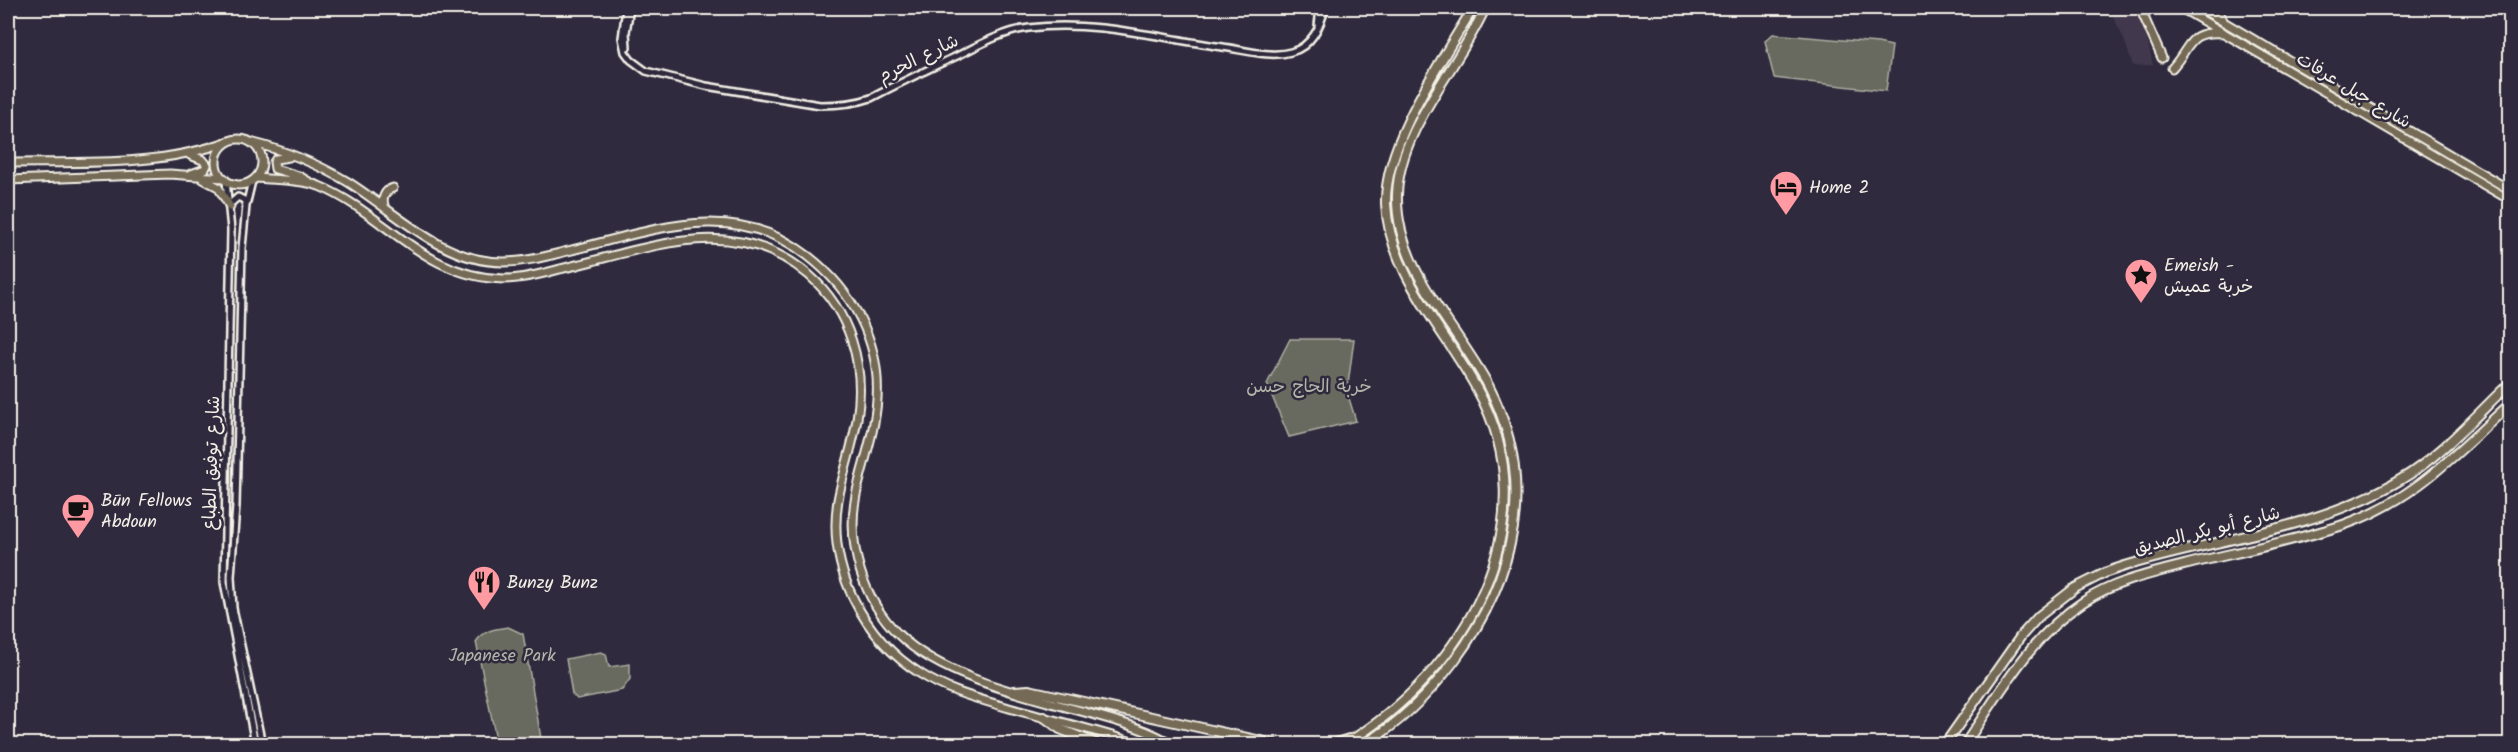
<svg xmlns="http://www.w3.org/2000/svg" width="2518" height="752" font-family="Kalam,'Playpen Sans Arabic',sans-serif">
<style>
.built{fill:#42394d}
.green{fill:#676b5e;stroke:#aeaea3;stroke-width:1.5}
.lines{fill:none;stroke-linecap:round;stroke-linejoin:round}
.tertiary-casing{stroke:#f4f1e8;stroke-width:10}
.primary-casing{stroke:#f4f1e8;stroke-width:11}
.trunk-casing{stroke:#f4f1e8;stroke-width:12}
.tertiary{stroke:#2f2a3d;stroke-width:5}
.primary{stroke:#756a55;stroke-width:7}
.trunk{stroke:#756a55;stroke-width:8}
.labels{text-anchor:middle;stroke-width:5;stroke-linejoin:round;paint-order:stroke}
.street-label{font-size:18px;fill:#f4f1e8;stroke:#2f2a3d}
.poi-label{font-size:18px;fill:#f4f1e8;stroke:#2f2a3d;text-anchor:start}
.park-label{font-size:18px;fill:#b5b5aa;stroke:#2f2a3d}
</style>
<rect width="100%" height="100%" fill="#2f2a3d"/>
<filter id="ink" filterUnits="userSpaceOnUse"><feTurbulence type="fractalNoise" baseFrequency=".0167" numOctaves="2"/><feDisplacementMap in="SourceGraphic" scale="12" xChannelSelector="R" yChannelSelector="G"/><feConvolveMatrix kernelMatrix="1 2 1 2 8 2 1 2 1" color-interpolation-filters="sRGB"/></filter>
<g filter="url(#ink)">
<path class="built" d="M2109 8H2136L2143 21 2153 65 2133 66 2124 39Z"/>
<path class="green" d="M1773 34 1878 43 1892 46 1886 91 1774 78 1765 41Z
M1290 339H1354L1347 392 1356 421 1289 437 1267 384Z
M508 627 523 634 542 744H497L476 642C484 630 494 629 508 627Z
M601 652 606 654 609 667 630 664V679L622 690 577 699 572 694 566 659Z"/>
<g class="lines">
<defs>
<path id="tertiary" d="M626 8 622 38 625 52 631 60 646 71 706 86 820 105C838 105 854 104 871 98 900 83 928 69 957 56 979 45 1004 31 1029 28 1094 20 1159 38 1223 47 1244 50 1271 58 1291 52 1311 47 1321 26 1325 8
M1318 26 1320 8
M627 47 626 32 630 8
M226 180 231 230 224 582 255 744
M252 181 246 206 242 248 236 506 231 577 233 608 262 744
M230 204 238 197 244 200 246 206"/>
<path id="primary" d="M2140 8 2162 58
M2181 8 2510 200
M2200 8 2510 190
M2216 8 2224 22
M2172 68C2192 46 2187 30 2224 33
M216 162a23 23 0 1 1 46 0a23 23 0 1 1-46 0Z
M250 142C283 150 318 164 348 182 396 212 442 262 503 262 526 262 547 256 568 251 651 231 733 197 808 256 852 290 881 342 877 399 875 432 863 463 856 495 846 545 863 600 899 635 944 679 1032 697 1092 714 1120 722 1147 729 1172 744
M190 155 203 160 207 165 205 169 191 174
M289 157 276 159 274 162 275 169 299 176 311 183
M8 163C81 162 160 167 229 141
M256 178C276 180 300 179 319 186 385 213 424 278 504 279 523 279 542 274 560 269 645 250 733 210 809 275 850 311 866 366 857 419 853 446 843 472 838 500 827 568 863 638 921 674 947 691 979 699 1009 708 1052 720 1096 730 1138 744
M203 179 218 187 230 207
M8 180 170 174 224 178
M385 208C381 199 384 191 393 188"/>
<path id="trunk" d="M1014 691 1029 690 1275 744
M1044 717 1060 729 1097 744
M1333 744 1349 739
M1345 744C1464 673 1552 523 1477 389 1445 330 1389 273 1386 204 1384 143 1443 59 1473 8
M1365 744C1400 723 1429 694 1454 661 1516 577 1538 481 1488 385 1456 325 1395 268 1397 195 1399 127 1460 66 1485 8
M1945 744 2021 636 2039 616 2075 588 2107 572 2125 566C2217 538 2317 530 2400 480 2442 455 2475 416 2510 383
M1965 744C1999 694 2031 636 2083 602 2113 582 2149 574 2184 565 2237 552 2291 542 2343 525 2415 500 2456 453 2510 404"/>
</defs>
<use href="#tertiary" class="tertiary-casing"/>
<use href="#primary" class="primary-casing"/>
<use href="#trunk" class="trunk-casing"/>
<use href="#tertiary" class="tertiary"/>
<use href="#primary" class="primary"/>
<use href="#trunk" class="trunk"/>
</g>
</g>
<defs>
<symbol id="hotel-pin" viewBox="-11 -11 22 30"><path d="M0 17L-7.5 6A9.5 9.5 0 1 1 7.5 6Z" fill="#ff9aa2" stroke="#2f2a3d"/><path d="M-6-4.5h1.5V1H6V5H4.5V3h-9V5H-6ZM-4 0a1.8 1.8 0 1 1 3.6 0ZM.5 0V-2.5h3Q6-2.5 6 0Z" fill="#111"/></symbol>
<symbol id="sight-pin" viewBox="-11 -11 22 30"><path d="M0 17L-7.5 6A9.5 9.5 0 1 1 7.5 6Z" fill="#ff9aa2" stroke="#2f2a3d"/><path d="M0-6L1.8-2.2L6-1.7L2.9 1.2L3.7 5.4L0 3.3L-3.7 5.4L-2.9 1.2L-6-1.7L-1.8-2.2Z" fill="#111"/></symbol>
<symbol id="cafe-pin" viewBox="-11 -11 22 30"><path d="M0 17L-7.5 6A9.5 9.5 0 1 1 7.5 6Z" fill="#ff9aa2" stroke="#2f2a3d"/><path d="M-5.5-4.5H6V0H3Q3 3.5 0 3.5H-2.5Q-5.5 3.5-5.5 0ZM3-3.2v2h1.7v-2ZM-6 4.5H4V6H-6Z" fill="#111"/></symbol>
<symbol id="restaurant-pin" viewBox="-11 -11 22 30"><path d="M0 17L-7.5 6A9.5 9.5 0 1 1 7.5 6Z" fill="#ff9aa2" stroke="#2f2a3d"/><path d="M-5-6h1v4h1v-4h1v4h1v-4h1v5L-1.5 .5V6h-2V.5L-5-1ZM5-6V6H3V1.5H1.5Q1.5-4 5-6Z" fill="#111"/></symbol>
</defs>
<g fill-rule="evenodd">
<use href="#hotel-pin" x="1767" y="168" width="38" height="52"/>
<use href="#sight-pin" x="2122" y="256" width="38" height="52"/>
<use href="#cafe-pin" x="59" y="491" width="38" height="52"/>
<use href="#restaurant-pin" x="465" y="563" width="38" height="52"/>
</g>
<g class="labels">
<g class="street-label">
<text transform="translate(918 58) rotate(-26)" y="6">شارع الحرم</text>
<text transform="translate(2354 90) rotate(31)" y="6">شارع جبل عرفات</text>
<text transform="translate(211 463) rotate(-88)" y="6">شارع توفيق الطباع</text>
<text transform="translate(2207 530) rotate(-14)" y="6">شارع أبو بكر الصديق</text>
</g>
<g class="poi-label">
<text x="1809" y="193">Home 2</text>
<text x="2164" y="271">Emeish -<tspan x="2164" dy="21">خربة عميش</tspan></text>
<text x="101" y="506">Būn Fellows<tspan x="101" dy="21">Abdoun</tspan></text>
<text x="507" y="588">Bunzy Bunz</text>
</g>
<g class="park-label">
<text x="1309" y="392">خربة الحاج حسن</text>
<text x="502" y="661">Japanese Park</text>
</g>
</g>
<rect width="2518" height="752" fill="none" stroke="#2f2a3d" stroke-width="30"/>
<rect x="15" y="15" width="2488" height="722" fill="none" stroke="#f4f1e8" stroke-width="2" filter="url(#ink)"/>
</svg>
